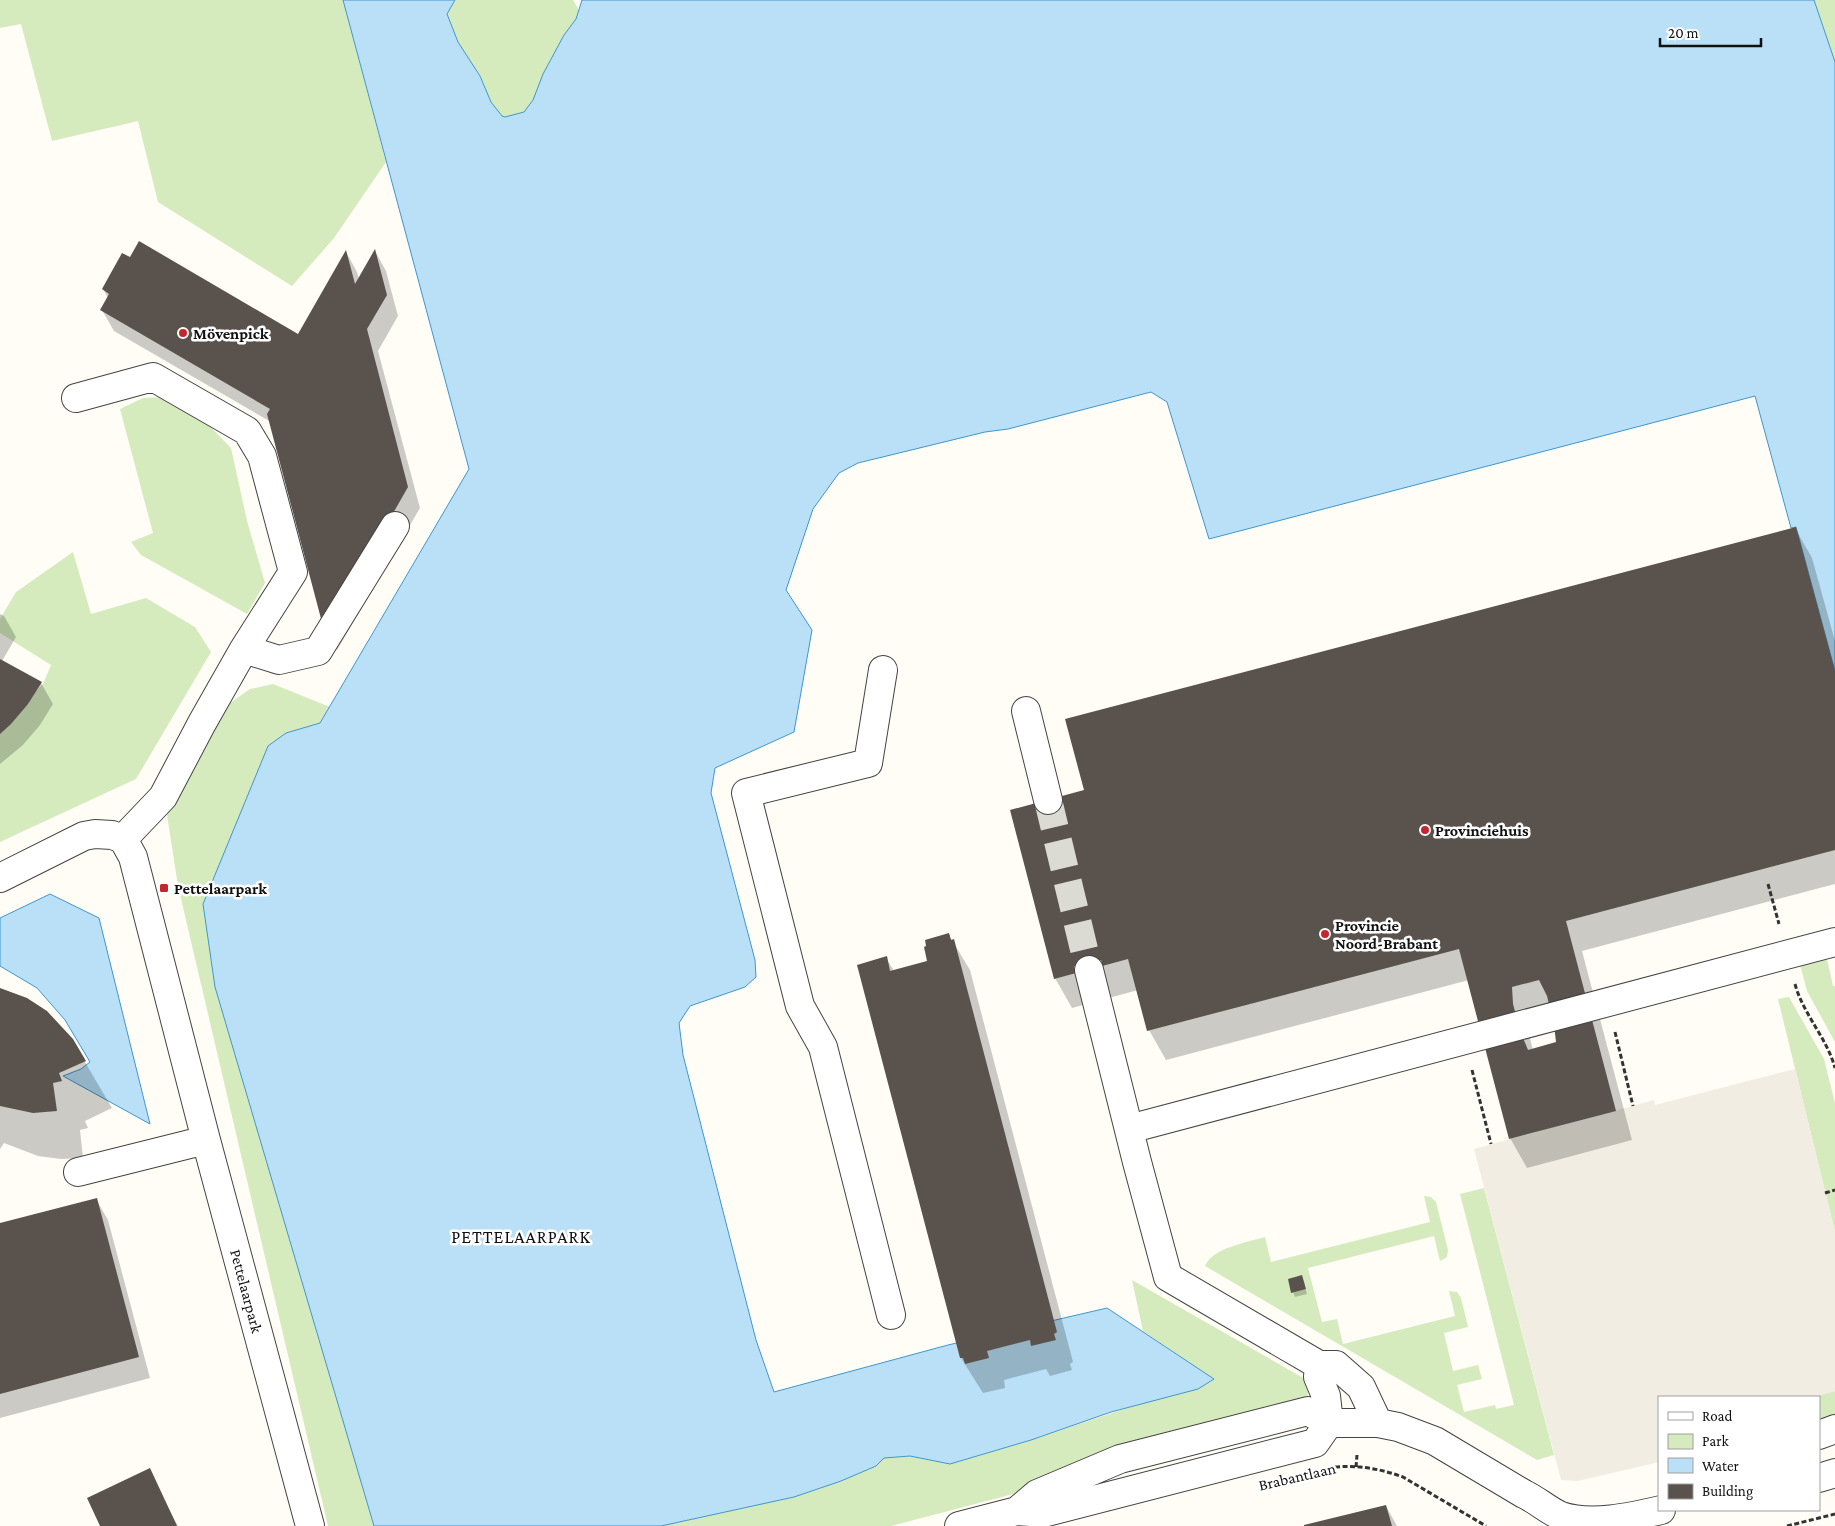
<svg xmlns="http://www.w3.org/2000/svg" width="1835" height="1526" font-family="'Crimson Pro',serif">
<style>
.green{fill:#d5ebbd}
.plaza{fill:#f1ede2}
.water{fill:#b9e0f7;stroke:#3f96cf}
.shadow{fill:#0003;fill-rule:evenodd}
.building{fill:#5a524d;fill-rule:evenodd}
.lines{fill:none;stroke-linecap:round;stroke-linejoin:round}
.minor-tunnel{stroke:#dbdad3;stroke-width:28;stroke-dasharray:28 14;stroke-linecap:butt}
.minor-casing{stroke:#444;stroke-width:30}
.path{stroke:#333;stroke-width:3;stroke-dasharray:5 2.5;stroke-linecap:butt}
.minor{stroke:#fff;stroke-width:28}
.poi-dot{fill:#c4262e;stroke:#fff;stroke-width:2}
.labels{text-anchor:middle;stroke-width:5;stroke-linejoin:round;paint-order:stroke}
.poi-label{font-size:16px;font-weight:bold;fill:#111;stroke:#fff;text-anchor:start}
.street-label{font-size:16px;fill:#111;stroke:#fff}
.neighbourhood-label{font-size:18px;letter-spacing:1px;fill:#111;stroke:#fff}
</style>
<rect width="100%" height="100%" fill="#fffdf5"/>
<path class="green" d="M0 0H343L386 162 334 238 292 286 158 202 138 121 52 141 21 24 0 28Z
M455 0H573L579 10 576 19 564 35 543 74 533 100 524 112 505 117 502 116 491 102 480 76 458 42 447 14Z
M1814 0H1835V62Z
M162 397 194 410 231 448 247 521 265 583 247 614 141 555 131 542 153 533 120 409 143 398Z
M73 552 91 614 146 598 195 627 211 652 136 779 0 842V729L43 684 51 665 0 633V619L16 592Z
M273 684 330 707 320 723 286 733 203 904 215 987 374 1526H328L178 886 167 815 214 726 230 703 250 689Z
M1813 953 1827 959 1833 986H1835V1042L1807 991 1798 957Z
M1789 997 1824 1059 1835 1103V1232L1778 999Z
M1484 1188 1554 1455 1537 1460 1205 1266C1212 1248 1248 1242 1265 1237L1271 1262 1430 1222 1424 1196 1431 1197 1436 1202 1448 1250 1447 1257 1440 1261 1434 1236 1308 1268 1322 1322 1337 1319 1343 1344 1455 1316 1449 1291 1457 1292 1461 1298 1468 1327 1444 1333 1453 1371 1478 1365 1482 1379 1457 1385 1464 1412 1495 1405 1496 1409 1514 1405 1460 1194Z
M1132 1280 1305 1379 1309 1389 1306 1401 1029 1490 891 1526H661L794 1497 841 1481 875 1466 883 1458 910 1456 950 1464 1031 1440 1214 1379 1143 1331Z
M1835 1391V1417L1819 1421V1397H1812Z"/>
<path class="plaza" d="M1795 1069 1835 1232V1391L1812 1397H1659V1462L1578 1481 1561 1480 1474 1149 1654 1100 1655 1105Z"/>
<path class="water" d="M343 0H455L447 14 458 42 480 76 491 102 502 116 505 117 524 112 533 100 543 74 564 35 576 19 582 0H1814L1835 62V671L1796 527 1791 528 1755 396 1209 539 1167 402 1151 392 1008 429 985 432 858 463 839 473 813 509 786 590 812 630 794 732 715 768 711 793 755 960 756 977 745 987 690 1006 679 1023 683 1055 756 1340 774 1392 948 1345 1107 1308 1214 1379 1198 1389 1111 1412 1031 1440 950 1464 910 1456 884 1458 876 1466 841 1481 794 1497 661 1526H374L215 987 203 904 268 746 286 733 320 723 469 469Z
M50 894 99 918 150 1124 63 1076 81 1069 90 1062 65 1020 37 988 0 966V918Z"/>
<path class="shadow" d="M375 251 386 271 398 316 378 351 420 508 337 650 325 629 271 422 114 331 102 310 108 298 103 289 299 335 346 252 357 272 359 279Z
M1795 528 1812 558 1835 641V884L1582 951 1632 1140 1527 1168 1510 1138 1469 980 1166 1060 1149 1030 1138 990 1072 1008 1055 978 1086 791ZM1556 1025 1557 1043 1533 1050 1529 1035Z
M0 614 4 616 16 637 2 661 41 683 53 704 40 725 23 745 0 764Z
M949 935 970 970 1073 1362 1070 1364 1072 1370 1050 1376 1046 1369 1004 1380 1005 1388 983 1393 961 1358 886 958 894 971 929 962Z
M0 989 72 1040 112 1108 85 1121 88 1128 80 1130 83 1158 61 1159 38 1156 4 1143 0 1149Z
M96 1199 108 1220 150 1378 0 1418V1224Z
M1302 1277 1307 1294 1295 1297 1293 1292Z
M149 1470 178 1526H102Z
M1386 1506 1397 1526H1306Z"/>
<path class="building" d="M139 241 298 334 346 250 355 284 375 249 387 295 367 329 408 487 327 629 324 630 267 414 270 409 100 310 109 294 102 289 122 253 130 257Z
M1796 527 1835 671V850L1566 921 1616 1111 1509 1139 1459 949 1147 1031 1128 959 1054 979 1010 810 1084 790 1065 719ZM1539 980 1547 996 1554 1025 1556 1042 1528 1050 1521 1033 1513 1004 1512 987Z
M0 659 42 682 28 704 11 724 0 734Z
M949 933 951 940 954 939 1057 1332 1054 1334 1056 1340 1031 1346 1030 1340 987 1351 989 1358 965 1364 963 1358H960L857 965 887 956 890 971 927 961 924 947 926 946 925 940Z
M0 988 27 998 47 1011 73 1039 86 1061 59 1073 62 1081 53 1083 57 1111 33 1113 0 1106Z
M97 1198 139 1357 0 1394V1223Z
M1302 1275 1306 1289 1291 1293 1288 1279Z
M150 1468 177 1526H100L87 1498Z
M1386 1505 1392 1526H1304V1525Z"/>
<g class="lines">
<path class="minor-tunnel" d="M1048 800 1089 970"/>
<defs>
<path id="minor" d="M76 398 153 377 247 431 262 456 293 572 244 649 202 723 163 797 123 839
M244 649 279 660 318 651 395 526
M883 670 868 763 746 793 800 1006 823 1047 891 1315
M1026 711 1048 800
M0 878 84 836 95 834 112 835 123 839 133 857 206 1140 310 1526
M1089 970 1137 1162 1168 1277 1319 1365H1336L1361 1387 1378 1423
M1129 1129 1835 942
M78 1172 206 1140
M1319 1365 1318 1377 1326 1396 1329 1423
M1819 1435 1835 1429
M1819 1478 1835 1473
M1017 1511 1037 1494 1120 1459 1308 1411 1329 1423H1378L1398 1427 1435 1441 1524 1494C1537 1500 1549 1511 1561 1516 1591 1526 1631 1517 1661 1510
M959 1526 1017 1511 1043 1513 1315 1443 1329 1423"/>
</defs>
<use href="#minor" class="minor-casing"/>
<path class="path" d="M1768 884 1779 924
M1795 984C1803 1014 1827 1038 1835 1068
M1615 1032 1633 1106
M1472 1070 1491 1144
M1825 1193 1835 1190
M1335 1467C1359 1465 1381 1469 1403 1477L1486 1526
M1356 1467 1357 1455
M1787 1526 1835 1514"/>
<use href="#minor" class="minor"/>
</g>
<g class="poi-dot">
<circle cx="183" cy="333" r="5"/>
<circle cx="1425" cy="830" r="5"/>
<rect x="159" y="883" width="10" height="10" rx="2.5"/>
<circle cx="1325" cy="934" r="5"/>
</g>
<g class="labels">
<g class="poi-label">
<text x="193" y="339">Mövenpick</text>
<text x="1435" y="836">Provinciehuis</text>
<text x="174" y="894">Pettelaarpark</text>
<text x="1335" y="931">Provincie<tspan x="1335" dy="18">Noord-Brabant</tspan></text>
</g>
<g class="street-label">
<text transform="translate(247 1291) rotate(75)" y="6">Pettelaarpark</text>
<text transform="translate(1297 1476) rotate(-13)" y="6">Brabantlaan</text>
</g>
<g class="neighbourhood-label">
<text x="521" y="1243">PETTELAARPARK</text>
</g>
</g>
<rect x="1658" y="1396" width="162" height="115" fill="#ffffff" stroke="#a0a0a0"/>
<rect x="1668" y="1412" width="25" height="8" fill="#ffffff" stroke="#a0a0a0"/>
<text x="1702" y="1421" font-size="15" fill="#111111">Road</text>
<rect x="1668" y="1434" width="25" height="15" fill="#d5ebbd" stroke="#a0a0a0"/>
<text x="1702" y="1446" font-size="15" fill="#111111">Park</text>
<rect x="1668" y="1458" width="25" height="15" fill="#b9e0f7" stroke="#a0a0a0"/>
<text x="1702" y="1471" font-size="15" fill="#111111">Water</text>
<rect x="1668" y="1484" width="25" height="15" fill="#5a524d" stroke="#a0a0a0"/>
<text x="1702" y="1496" font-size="15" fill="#111111">Building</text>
<path d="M1660 38v8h101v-8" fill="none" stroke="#111111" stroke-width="2.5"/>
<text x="1668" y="38" font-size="15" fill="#111111" stroke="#ffffff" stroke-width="4" paint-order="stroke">20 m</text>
</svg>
